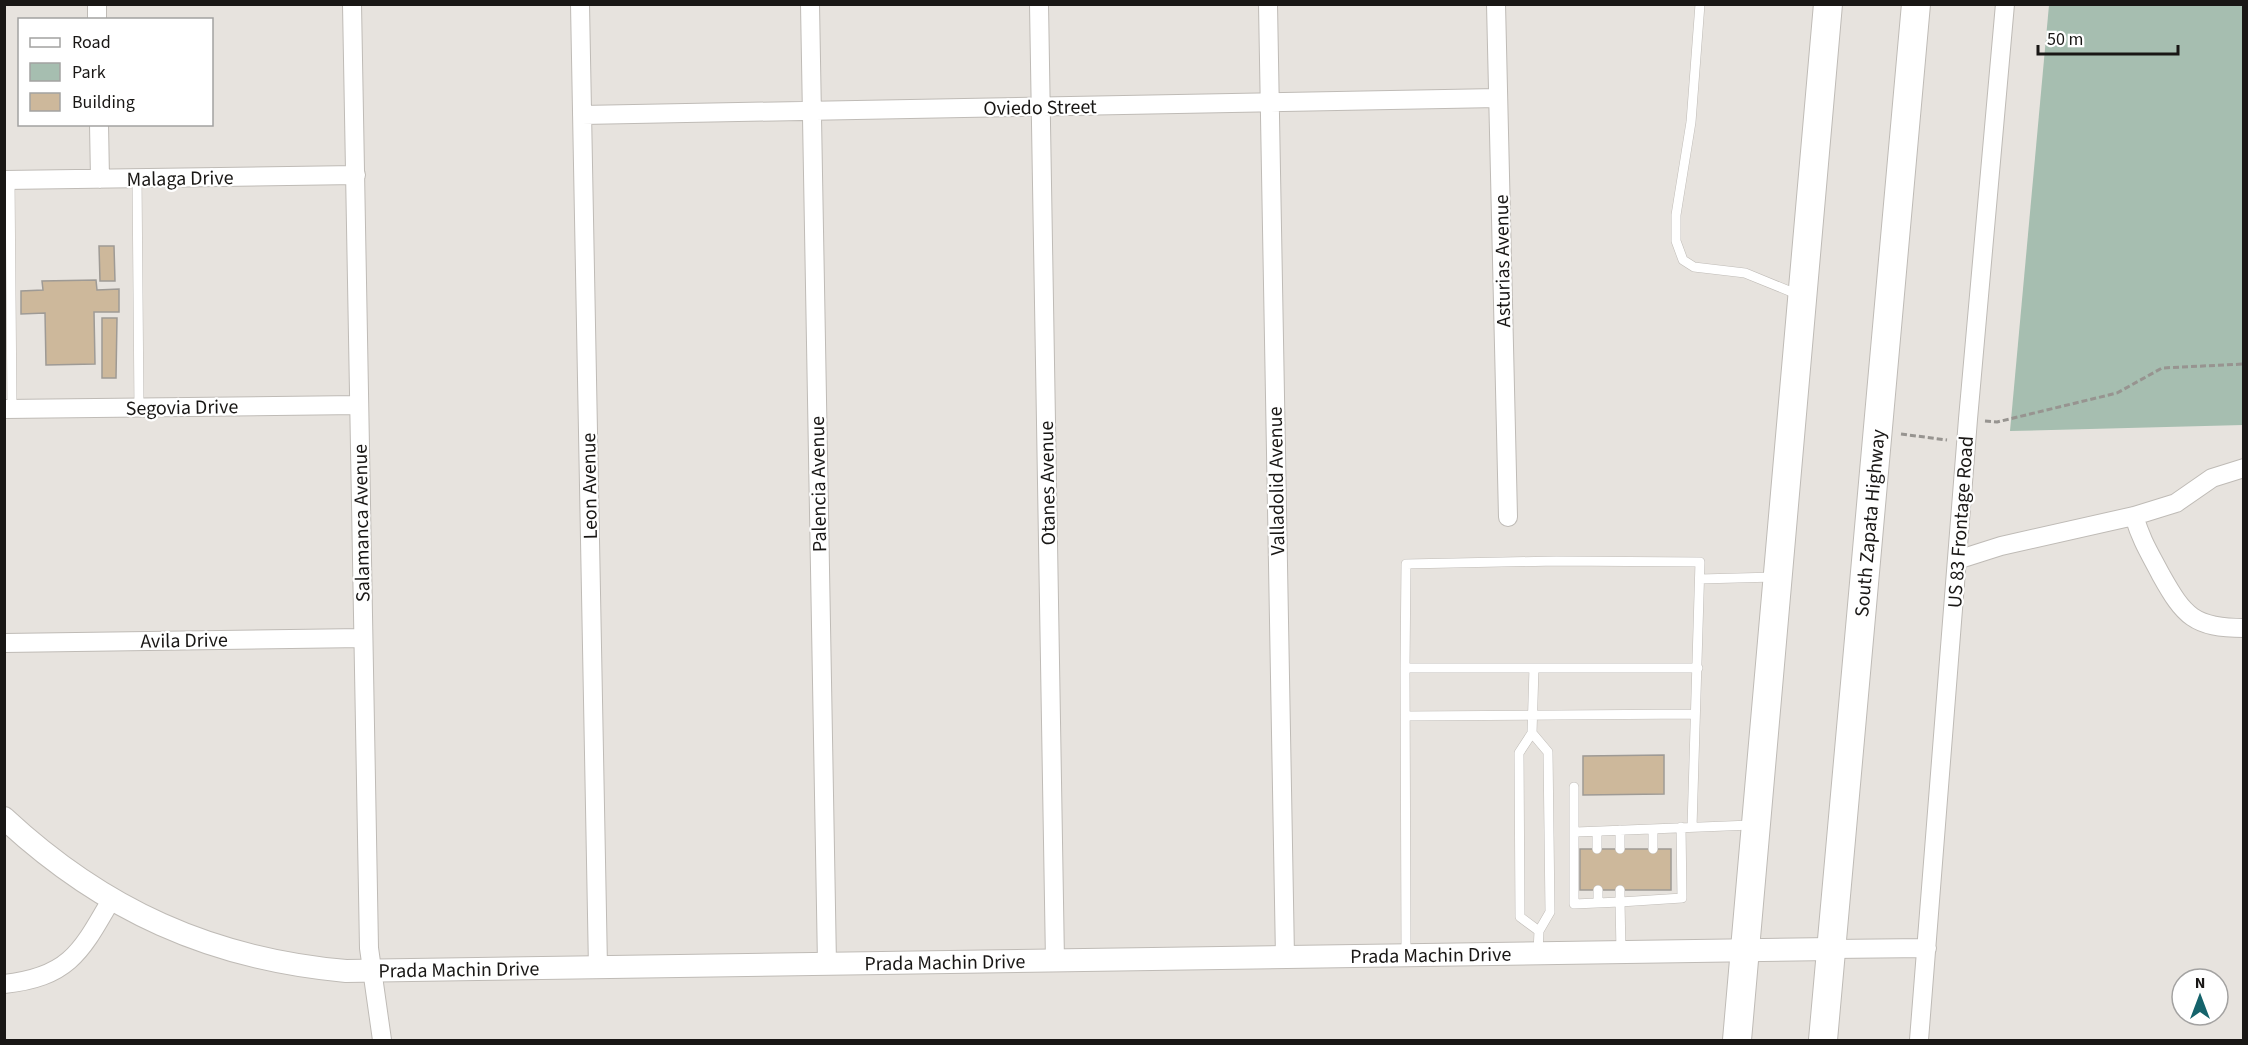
<svg xmlns="http://www.w3.org/2000/svg" width="2248" height="1045" font-family="'Source Sans 3',sans-serif">
<style>
.green{fill:#a6beb0}
.building{fill:#cdb89b;stroke:#9e9a95;stroke-width:1.5}
.lines{fill:none;stroke-linecap:round;stroke-linejoin:round}
.service-casing{stroke:#bfbbb6;stroke-width:10}
.minor-casing{stroke:#bfbbb6;stroke-width:20}
.tertiary-casing{stroke:#bfbbb6;stroke-width:24}
.primary-casing{stroke:#bfbbb6;stroke-width:30}
.path{stroke:#979490;stroke-width:3;stroke-dasharray:6 3;stroke-linecap:butt}
.service{stroke:#fff;stroke-width:9}
.minor{stroke:#fff;stroke-width:18}
.tertiary{stroke:#fff;stroke-width:22}
.primary{stroke:#fff;stroke-width:28}
.labels{text-anchor:middle;stroke-width:4.5;stroke-linejoin:round;paint-order:stroke}
.street-label{font-size:20px;fill:#191715;stroke:#fff}
</style>
<rect width="100%" height="100%" fill="#e7e3de"/>
<path class="green" d="M2049 5H2243V425L2010 431Z"/>
<path class="building" d="M99 246H114L115 281H100Z
M96 280 97 290 119 289V312H94L95 364 46 365 45 313 21 314V291L43 290 42 281Z
M102 318H117L116 378H102Z
M1664 755V794L1583 795V756Z
M1580 849H1671V890H1580Z"/>
<g class="lines">
<defs>
<path id="service" d="M1700 4 1691 122 1676 215V241L1683 260 1694 267 1745 273 1799 295
M137 178 139 408
M10 180 12 409
M1700 579 1775 577
M1405 668 1406 564 1556 561 1700 562 1692 827
M1406 716 1695 714
M1532 733 1548 752 1550 912 1539 931 1538 952
M1574 787V904L1620 902V890
M1653 829V849
M1620 830V849
M1576 832 1751 825
M1597 832V849
M1598 890V903
M1539 931 1520 917 1519 753 1532 733 1534 668H1698
M1621 951 1620 902 1682 898 1681 827
M1406 954 1405 668H1534"/>
<path id="minor" d="M97 4V20
M352 4 369 948 382 1040
M580 4 598 968
M810 4 827 964
M1039 4 1055 961
M1268 4 1285 957
M1496 4 1508 517
M582 115 1498 98
M99 124 100 179
M4 180 356 175
M4 409 359 405
M2134 516C2142 542 2149 552 2161 575 2184 616 2194 628 2244 628
M1957 560 2001 546 2134 516 2176 503 2212 478 2244 468
M4 643 363 638
M1831 949 1927 948
M4 984C69 977 81 952 111 900
M1919 1040 1968 419 2005 4"/>
<g id="tertiary">
<path id="s1" d="M4 818C103 910 211 959 346 971L1831 949"/>
</g>
<g id="primary">
<path d="M1737 1040 1828 4"/>
<path id="s2" d="M1823 1040 1916 4"/>
</g>
</defs>
<use href="#service" class="service-casing"/>
<use href="#minor" class="minor-casing"/>
<use href="#tertiary" class="tertiary-casing"/>
<use href="#primary" class="primary-casing"/>
<path class="path" d="M1985 421 1997 422 2117 393 2162 368 2244 364
M1901 434 1947 440"/>
<use href="#service" class="service"/>
<use href="#minor" class="minor"/>
<use href="#tertiary" class="tertiary"/>
<use href="#primary" class="primary"/>
</g>
<g class="labels">
<g class="street-label">
<text transform="translate(1040 107) rotate(-1)" y="7">Oviedo Street</text>
<text transform="translate(180 178) rotate(-1)" y="7">Malaga Drive</text>
<text transform="translate(1502 261) rotate(-91)" y="7">Asturias Avenue</text>
<text transform="translate(182 407) rotate(-1)" y="7">Segovia Drive</text>
<text transform="translate(1276 481) rotate(-91)" y="7">Valladolid Avenue</text>
<text transform="translate(1047 483) rotate(-91)" y="7">Otanes Avenue</text>
<text transform="translate(818 484) rotate(-91)" y="7">Palencia Avenue</text>
<text transform="translate(589 486) rotate(-91)" y="7">Leon Avenue</text>
<text transform="translate(1960 522) rotate(-86)" y="7">US 83 Frontage Road</text>
<text transform="translate(361 523) rotate(-91)" y="7">Salamanca Avenue</text>
<text dy="7" stroke="none"><textPath href="#s2" startOffset="519">South Zapata Highway</textPath></text>
<text transform="translate(184 640) rotate(-1)" y="7">Avila Drive</text>
<text dy="7" stroke="none"><textPath href="#s1" startOffset="1467">Prada Machin Drive</textPath></text>
<text dy="7" stroke="none"><textPath href="#s1" startOffset="981">Prada Machin Drive</textPath></text>
<text dy="7" stroke="none"><textPath href="#s1" startOffset="495">Prada Machin Drive</textPath></text>
</g>
</g>
<rect width="2248" height="1045" fill="none" stroke="#191715" stroke-width="12"/>
<rect x="18" y="18" width="195" height="108" fill="#ffffff" stroke="#a3a2a1" stroke-width="1.5"/>
<rect x="30" y="38" width="30" height="9" fill="#ffffff" stroke="#a3a2a1" stroke-width="1.5"/>
<text x="72" y="48" font-size="18" fill="#191715">Road</text>
<rect x="30" y="63" width="30" height="18" fill="#a6beb0" stroke="#a3a2a1" stroke-width="1.5"/>
<text x="72" y="78" font-size="18" fill="#191715">Park</text>
<rect x="30" y="93" width="30" height="18" fill="#cdb89b" stroke="#a3a2a1" stroke-width="1.5"/>
<text x="72" y="108" font-size="18" fill="#191715">Building</text>
<g transform="translate(2200 997)"><circle r="28" fill="#ffffff" stroke="#a3a2a1" stroke-width="1.5"/>
<path d="M0-4.5L10 22L0 15L-10 22Z" fill="#15636b"/>
<text y="-9" font-size="16" font-weight="bold" text-anchor="middle" fill="#191715">N</text>
</g>
<path d="M2038 45v9h140v-9" fill="none" stroke="#191715" stroke-width="3"/>
<text x="2047" y="45" font-size="18" fill="#191715" stroke="#ffffff" stroke-width="4.5" paint-order="stroke">50 m</text>
</svg>
